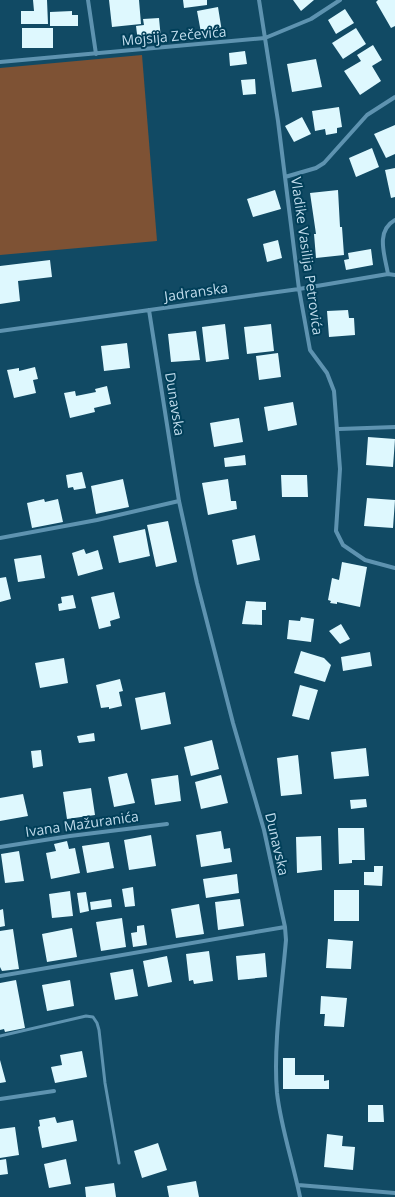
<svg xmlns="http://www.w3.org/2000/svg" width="395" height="1197" font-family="'Open Sans',sans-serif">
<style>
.green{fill:#7e5234}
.building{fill:#def8fe}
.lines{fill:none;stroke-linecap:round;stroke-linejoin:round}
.service{stroke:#5e93b0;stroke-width:3}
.minor{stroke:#5e93b0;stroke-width:4}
.labels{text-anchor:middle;stroke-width:4;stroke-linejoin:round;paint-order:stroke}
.street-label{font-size:14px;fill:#c1dcec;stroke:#013f59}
</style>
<rect width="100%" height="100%" fill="#114a64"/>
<path class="green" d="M142 55 157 241 0 255V68Z"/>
<path class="building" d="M33 0H47L48 24H21V11H34Z
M109 0H139L141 24 112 27Z
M183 0H207V5L184 8Z
M293 0H314L301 11Z
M378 0H395V26L391 28 376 2Z
M218 7 222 32 214 33 215 36 202 38 197 11Z
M345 9 354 23 336 34 328 20Z
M72 11V15H78V26H50V12Z
M159 18 161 39 138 42 136 26 144 25 143 19Z
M22 28H53V48H22Z
M356 28 366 44 343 59 332 43Z
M373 45 382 60 372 66 381 81 360 95 344 71 361 61 357 55Z
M245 51 247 64 230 66 229 53Z
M316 59 322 87 292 92 287 64Z
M255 79 256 94 243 95 241 80Z
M339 107 342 127 337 128V133L326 135 325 129 315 131 312 111Z
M302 117 311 134 294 142 285 126Z
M395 125V154L386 158 374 134Z
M372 148 379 167 356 177 349 158Z
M395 168V197L391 198 385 170Z
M275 190 281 209 253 217 247 199Z
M338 190 340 227H342L344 255 316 258 314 234H316L310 193Z
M278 240 282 258 267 262 263 244Z
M371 249 373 265 346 270 344 260 349 259 348 253Z
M50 260 52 277 18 281 20 301 0 304V266Z
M348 310 349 318H354L355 335 329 337 327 311Z
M225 324 229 359 206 362 202 327Z
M271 324 274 351 247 354 244 327Z
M196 331 200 360 171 362 168 334Z
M127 343 130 368 104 371 101 346Z
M278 353 281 377 259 380 256 356Z
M35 367 38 379 33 380 36 393 14 398 7 370 19 368V371Z
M107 386 111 404 94 408 95 412 70 418 64 393 75 391 76 396 96 392 95 389Z
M293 402 297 425 268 431 264 407Z
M239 418 243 442 214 447 210 423Z
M368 437 395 439 393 467 366 465Z
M245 455 246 465 225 467 224 458Z
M82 472 86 488 74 490 73 487 68 488 66 475Z
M281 475H307L308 497H282Z
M123 479 129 507 96 514 91 486Z
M228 479 231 501H236L237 509 208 515 202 483Z
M367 498 395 500 393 528 364 526Z
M44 499 45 502 58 499 63 522 32 528 27 503Z
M168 521 177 562 156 567 147 525Z
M145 529 150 556 119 563 113 536Z
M255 535 260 560 237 565 232 540Z
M84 549 86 554 98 550 103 569 78 576 72 553Z
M41 555 45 578 18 582 14 559Z
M342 562 367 567 360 607 337 602V604L330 603 331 601 328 600 332 578 339 580Z
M6 577 11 599 0 602V578Z
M114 592 120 618 110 621 111 626 99 629 91 597Z
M73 595 76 608 59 611 58 604 62 603 61 597Z
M246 601 266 602V610H262V625L242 624Z
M301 617 314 619 311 642 287 639 289 620 300 621Z
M341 624 350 639 340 644 329 631Z
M301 651 324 658 331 665 325 682 294 673Z
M370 652 372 666 343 671 341 657Z
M64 658 68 683 40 688 35 663Z
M120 679 123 691 119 692 122 706 109 709V707L101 708 96 685Z
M300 685 318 690 309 720 292 716Z
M165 692 171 724 141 730 135 698Z
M94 733 95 741 79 743 77 736Z
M212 740 219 769 191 776 184 747Z
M366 748 369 776 334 779 331 752Z
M41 750 43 766 33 768 31 751Z
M298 755 302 794 281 796 277 758Z
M127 773 135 803 114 807 108 777Z
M178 775 181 801 155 805 151 779Z
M221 775 228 803 201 809 195 782Z
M91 788 95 815 67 819 63 792Z
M23 794 28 816 0 821V798Z
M366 799 367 807 351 809 350 800Z
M338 828H364L365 860H352V863L339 864Z
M221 831 224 849 230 848 232 862 201 867 196 835Z
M151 835 156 866 129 870 124 840Z
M321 836 322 870 297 873 296 837Z
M67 841 69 849 75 848 80 873 51 879 46 853 56 851 54 844Z
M109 842 114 868 87 873 82 846Z
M19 851 24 881 5 883 1 854Z
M374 866H383L382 886 364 885V872H374Z
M237 874 239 893 206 898 203 879Z
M133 887 135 906 125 907 122 889Z
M334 890H359V921H334Z
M70 891 73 916 52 918 49 894Z
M86 892 89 911 80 913 77 893Z
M111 899 112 907 91 910 90 902Z
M240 899 244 926 218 930 215 902Z
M199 904 204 934 176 938 171 909Z
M3 909 5 926 0 927V910Z
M122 918 126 947 101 951 96 922Z
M144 925 147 945 133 947 131 933 137 932V926Z
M72 928 77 957 47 962 42 934Z
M13 929 19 969 2 971 0 967V931Z
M328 939 353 941 351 969 326 968Z
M209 951 213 981 194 984 193 980 189 981 186 954Z
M265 953 267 977 238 980 236 956Z
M167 956 172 982 148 987 143 961Z
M133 969 138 996 115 1000 110 973Z
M16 980 25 1028 5 1032 4 1029 0 1030V983Z
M70 980 74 1006 47 1011 42 985Z
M321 996 347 998 344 1027 324 1026 325 1014H320Z
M82 1051 87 1077 55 1083 51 1067 62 1065 60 1055Z
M283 1058H295V1075H324V1081L329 1080V1089H283Z
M0 1060 6 1082 0 1083Z
M368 1105H383L384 1122H368Z
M55 1117 57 1123 73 1120 77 1141 42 1148 38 1127 40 1126 39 1120Z
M15 1127 19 1155 0 1158V1129Z
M327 1134 343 1136 342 1146 355 1147 353 1170 324 1167Z
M158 1143 167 1170 142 1178 134 1151Z
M6 1159 8 1174 0 1175V1160Z
M66 1159 71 1184 49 1188 44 1164Z
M196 1181 199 1197H169L167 1186Z
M114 1183 116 1197H86L85 1187Z"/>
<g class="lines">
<path class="service" d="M0 1036 86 1016 93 1017 97 1023 99 1030 105 1083 119 1163"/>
<path class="minor" d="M88 0 96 54
M259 0 278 121 299 289 310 350 327 373 334 391 340 469 336 531 343 545 365 560 395 568
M0 62 265 38 311 19 340 0
M285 177 316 168 324 163 367 115 395 97
M388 274C385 256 375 231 395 220
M149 310 179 501 197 583 233 723 264 830 285 927 286 940C282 988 273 1045 277 1093 281 1128 293 1162 300 1197
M0 331 299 289 388 274 395 275
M339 429 395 427
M0 538 97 520 179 501
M0 847 70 836 167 824
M0 976 285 927
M0 1099 54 1091
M298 1185 395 1193"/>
</g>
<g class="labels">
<g class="street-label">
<text transform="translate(174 36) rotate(-5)" y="5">Mojsija Zečevića</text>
<text transform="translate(307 256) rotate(82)" y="5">Vladike Vasilija Petrovića</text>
<text transform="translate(196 292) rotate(-8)" y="5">Jadranska</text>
<text transform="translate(175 404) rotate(81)" y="5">Dunavska</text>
<text transform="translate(82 824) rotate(-8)" y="5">Ivana Mažuranića</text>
<text transform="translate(277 844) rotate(77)" y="5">Dunavska</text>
</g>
</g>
</svg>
